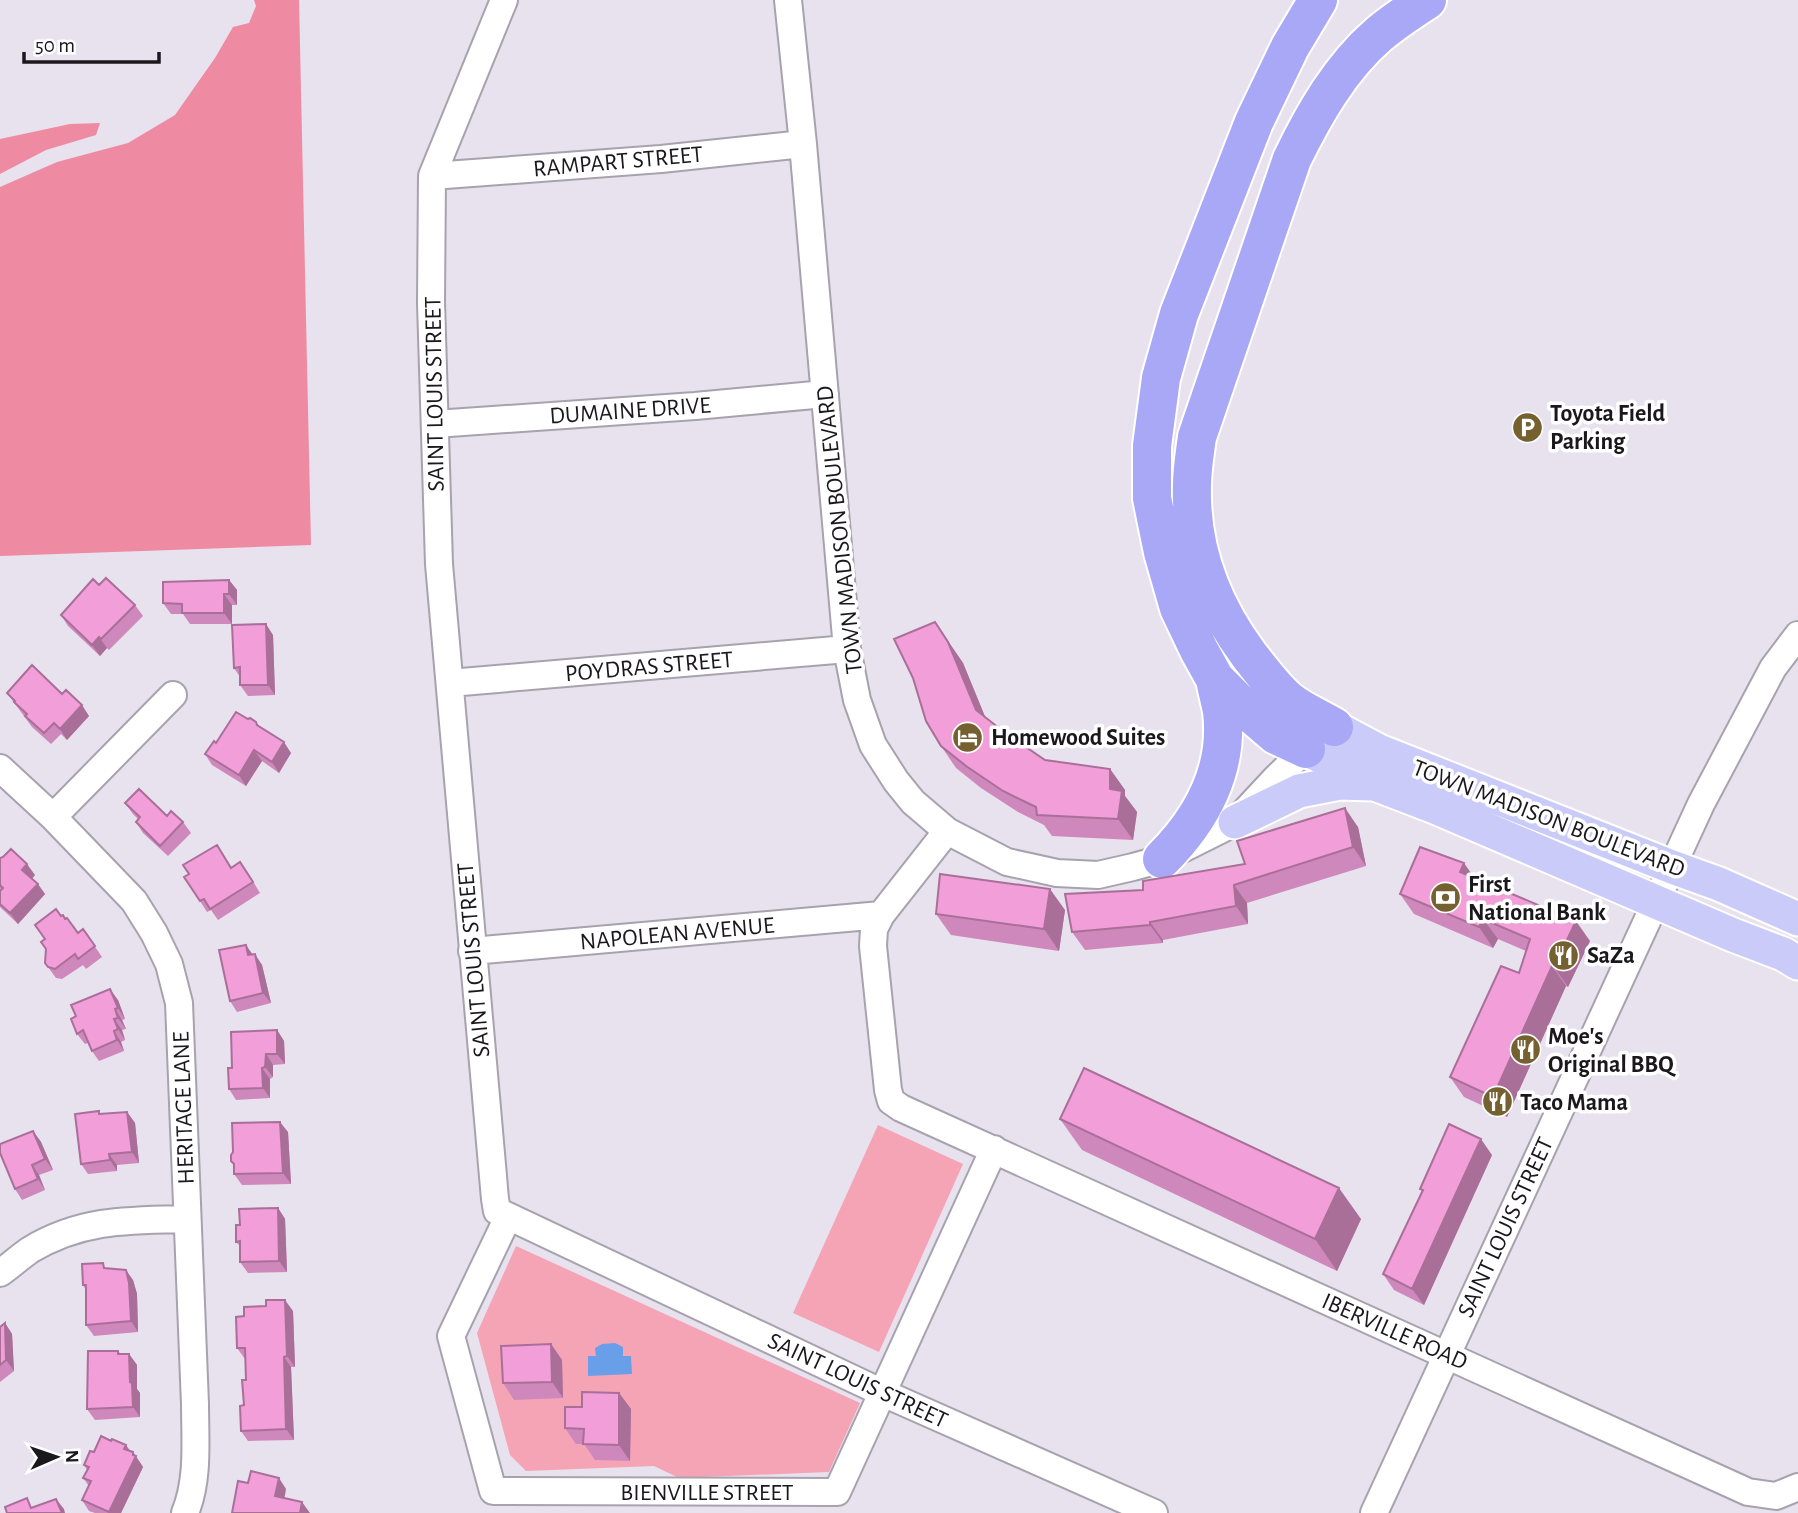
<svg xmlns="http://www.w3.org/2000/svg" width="1798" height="1513" font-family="'Alegreya Sans',sans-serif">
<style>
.green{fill:#f5a4b6}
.forest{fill:#ee8aa2}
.water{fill:#699fe8}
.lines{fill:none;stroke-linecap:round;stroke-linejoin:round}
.minor-casing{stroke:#a8a2ae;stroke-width:30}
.major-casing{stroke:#fff;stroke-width:37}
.highway-casing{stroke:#fff;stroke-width:42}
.minor{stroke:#fff;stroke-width:26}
.major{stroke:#cbcbfa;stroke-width:33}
.highway{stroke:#a8a8f6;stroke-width:38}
.wall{fill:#cf88bb}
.shaded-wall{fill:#a96f98}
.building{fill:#f19ed9;stroke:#a96f98;stroke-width:2}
.labels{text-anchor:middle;stroke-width:7;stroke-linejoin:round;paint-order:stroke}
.street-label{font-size:24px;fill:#1b181d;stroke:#fff}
.poi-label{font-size:24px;font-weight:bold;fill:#1b181d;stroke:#fff;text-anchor:start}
</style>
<rect width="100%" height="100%" fill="#e8e1ee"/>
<path class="green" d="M878 1125 963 1164 879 1352 793 1313Z
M516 1246 860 1403 829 1472 679 1478 654 1466 526 1471 510 1455 477 1333Z"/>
<path class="forest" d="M254 0H299L311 545 0 556V187L57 162 128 143 175 115 215 58 233 27 249 23 256 6Z
M100 123 96 135 46 150 0 174V139L70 124Z"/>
<path class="water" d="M615 1343 623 1347V1356H631L632 1374 588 1376V1356H596L595 1348 602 1344Z"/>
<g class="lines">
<defs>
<path id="minor" d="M504 0 432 176 431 303 439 564 495 1199 497 1211 883 1393 1154 1513
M788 0 803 144 847 649 857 700 873 745 896 781 913 802 947 831 1007 862 1057 873 1098 875 1133 867 1162 859 1222 829 1235 822 1275 779 1306 749 1317 740
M432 176 661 159 803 144
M435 424 695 406 825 394
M450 683 847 649
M0 768 53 817 134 901 154 933 169 964 179 1003 195 1404C195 1440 199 1479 185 1513
M53 817 173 695
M947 831 881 915 874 929 873 946 888 1090 891 1101 901 1108 1748 1492 1776 1496 1798 1487
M472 951 881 915
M508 1217 451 1336 493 1491 837 1492 994 1149
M0 1273C10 1266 20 1257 30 1250 81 1219 129 1220 187 1219
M1374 1513 1701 804 1773 668 1798 635"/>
<path id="major" d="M1334 727 1379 751 1672 867 1719 884 1798 919
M1306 749 1375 784 1435 807 1733 935 1783 954 1798 963
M1235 822 1299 791 1340 783 1372 784"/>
<path id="highway" d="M1334 727C1319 718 1301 711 1288 700 1273 687 1261 670 1249 655 1211 604 1190 549 1192 485 1192 469 1195 452 1197 437L1292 159C1314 114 1340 68 1378 35 1393 22 1410 11 1427 0
M1306 749 1276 735 1241 705 1215 679 1199 650 1179 608 1163 552 1152 498V446L1161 378 1179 314 1254 122 1290 47 1318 0
M1162 859C1202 819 1229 769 1222 711 1220 701 1217 690 1215 679"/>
</defs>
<use href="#minor" class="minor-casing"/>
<use href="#major" class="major-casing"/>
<use href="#highway" class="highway-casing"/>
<use href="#minor" class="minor"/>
<use href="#major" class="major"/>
<use href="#highway" class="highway"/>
</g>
<path class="wall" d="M229 580 237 590V605H232V624H190L183 614H171L163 603Z
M99 585 135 605 143 616 109 650 107 648 100 656 68 626 61 615Z
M935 622 963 663 985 717 1004 732 1045 760 1110 769 1125 790V796L1137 812 1133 840 1052 836 1044 825 1018 812 981 788 956 768 941 746Z
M273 635 275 695 248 696 240 685V677L234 668Z
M7 693 62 694 89 716 67 740 61 734 51 744 32 727Z
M248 719 256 722 260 727 291 753 279 773 262 761 246 786 212 765 205 754 216 743Z
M125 803 167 816 183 822 191 833 168 856 143 833 136 822 138 819 133 814Z
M1358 827 1366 866 1247 903 1248 924 1163 940V943L1085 950 1072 932 1143 890 1245 864Z
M217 845 231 867 248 873 260 893 218 920 211 910 207 912 200 901 189 874Z
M0 858 35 875 32 878 45 894 18 924 0 907V891L1 890 0 888Z
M1474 878 1590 941 1568 987 1566 986 1507 1117 1464 1097 1450 1077 1519 973 1526 951 1498 939 1493 948 1414 914 1400 894Z
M1065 910 1059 951 951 935 936 914Z
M61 916 78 933 83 929 102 957 86 969 83 965 62 979 56 978 45 963 46 950 45 939Z
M252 954 262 965 271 1003 237 1012 230 1001Z
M118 1000 125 1019 122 1020 126 1029 122 1030 125 1040 121 1042 124 1051 99 1061 92 1051 88 1043 85 1044 77 1034Z
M277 1030 284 1041 285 1064 273 1065V1077L270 1079V1098L236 1100 229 1089 232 1068Z
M127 1112 135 1123 139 1163 117 1165V1171L88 1174 81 1164 101 1114Z
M1060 1119 1361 1219 1337 1271 1082 1150Z
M33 1131 41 1142 53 1170 39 1175 45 1190 22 1200 15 1189Z
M288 1132 291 1184 242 1185 234 1174Z
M1492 1155 1424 1305 1394 1290 1383 1274 1422 1192 1420 1189Z
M278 1208 285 1219 287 1272 248 1273 240 1262V1246L236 1242 240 1225Z
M107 1269 133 1280 137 1294 138 1332 94 1336 86 1325V1290L83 1285Z
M293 1311 295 1367H291L294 1440 248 1441 241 1431 246 1380 245 1359 237 1348 244 1316Z
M5 1323 12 1334 14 1371 0 1382V1327Z
M551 1344 562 1360 563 1398 514 1400 503 1383Z
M118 1351 121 1354H129L137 1365V1389L140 1393V1417L95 1420 87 1409Z
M619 1393 631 1409 630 1461 595 1460 584 1444H576L565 1428 582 1407Z
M130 1451 133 1452 143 1467 121 1513H95L89 1511 82 1500 89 1486 83 1478 87 1470 84 1465 94 1452Z"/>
<path class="shaded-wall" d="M229 580 237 590V605L229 594Z
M224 594 232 605V624L224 613Z
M935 622 963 663 991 731 976 710Z
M266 624 273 635 275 695 268 685Z
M99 637 107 648 100 656 92 645Z
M82 705 89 716 67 740 60 729Z
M284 742 291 753 279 773 272 762Z
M254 750 262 761 246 786 239 775Z
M1110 769 1125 790V796L1137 812 1133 840 1118 819 1110 789Z
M1345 808 1358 827 1366 866 1353 847Z
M1464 863 1478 883 1460 872Z
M27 864 35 875 30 881 22 870Z
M38 884 45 894 18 924 10 913Z
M1234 885 1247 903 1248 924 1236 906Z
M1050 889 1065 910 1059 951 1044 929Z
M1483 919 1498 939 1493 948 1479 927Z
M1576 921 1590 941 1568 987 1554 967Z
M1150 922 1163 940V943L1150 925Z
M246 945 253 955H248Z
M255 954 262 965 271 1003 263 993Z
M1552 966 1566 986 1507 1117 1493 1097Z
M110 989 118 1000 125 1019 118 1008Z
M115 1009 122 1020 126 1029 118 1018Z
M114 1019 122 1030 125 1040 118 1029Z
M277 1030 284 1041 285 1064 277 1054Z
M114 1031 121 1042 124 1051 117 1040Z
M266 1054 273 1065V1077L265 1067Z
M262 1068 270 1079V1098L263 1088Z
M127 1112 135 1123 139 1163 132 1152Z
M280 1122 288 1132 291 1184 283 1173Z
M33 1131 41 1142 53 1170 45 1159Z
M1481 1139 1492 1155 1424 1305 1412 1289Z
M109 1154 117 1165V1171L110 1160Z
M32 1165 39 1175 45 1190 38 1179Z
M1339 1188 1361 1219 1337 1271 1315 1239Z
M278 1208 285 1219 287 1272 279 1261Z
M126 1270 133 1280 137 1294 138 1332 131 1321Z
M285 1300 293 1311 295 1367 287 1356Z
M5 1323 12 1334 14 1371 6 1360Z
M551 1344 562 1360 563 1398 552 1382Z
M129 1354 137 1365V1389L140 1393V1417L133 1407 130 1382Z
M284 1357 291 1367 294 1440 286 1429Z
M619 1393 631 1409 630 1461 619 1445Z
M126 1445 133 1455V1452L143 1467 121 1513H109V1512L124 1449Z
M279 1478 286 1489 283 1507 275 1496Z
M56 1499 64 1509 65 1513H62Z
M302 1502 310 1513H300Z"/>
<path class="building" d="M106 578 135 605 101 639 99 637 92 645 61 615 93 579 99 585Z
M229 580V594H224V613H182V604L163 603V582Z
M935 622 948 642 976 710 1004 732 1045 760 1110 769V789L1122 791 1118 819 1037 815 1036 807 1003 791 966 766 941 746 926 721 913 678 894 639Z
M266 624 268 685H240V667L234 668 232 625Z
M32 665 62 694 66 690 82 705 60 729 54 723 44 733 25 716 27 714 14 702 15 701 7 693Z
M236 712 248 719 250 718 256 722 257 725 284 742 272 762 254 750 239 775 205 754 214 741 216 743Z
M139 789 167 816 171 811 183 822 160 846 136 822 140 817 125 803Z
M1345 808 1353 847 1234 885 1236 906 1150 922V925L1072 932 1065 894 1143 890V881L1245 864 1237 841Z
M217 845 231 868 240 862 253 882 210 909 204 899 200 901 184 877 189 874 183 865Z
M1420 847 1464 863 1460 872 1576 921 1554 967 1552 966 1493 1097 1450 1077 1501 966 1519 973 1530 939 1483 919 1479 927 1400 894Z
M11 849 27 864 22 870 38 884 10 913 0 904V891L3 888 0 885V858L3 857Z
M940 874 1050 889 1044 929 936 914Z
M56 909 61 916 63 915 65 919 67 918 78 933 83 929 95 946 78 959 75 954 55 969 48 967 45 963 46 949 41 942 45 939 35 925Z
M246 945 248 955 255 954 263 993 230 1001 219 950Z
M110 989 118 1008 115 1009 118 1018 114 1019 118 1029 114 1031 117 1040 92 1051 83 1030 77 1034 71 1019 76 1016 71 1005Z
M277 1030V1054H266L265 1067 262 1068 263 1088 229 1089 228 1068H232L231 1032Z
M1084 1068 1339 1188 1315 1239 1060 1119Z
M99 1111V1114L127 1112 132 1152 109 1154 110 1160 81 1164 75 1114Z
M280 1122 283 1173 234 1174V1164L231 1161V1155L233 1152 232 1123Z
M1449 1124 1481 1139 1412 1289 1383 1274 1423 1190 1420 1189Z
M33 1131 45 1159 32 1165 38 1179 15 1189 0 1153V1144Z
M278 1208 279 1261 240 1262V1241L236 1242V1225H240L239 1209Z
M103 1263 104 1268 126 1270 129 1283 131 1321 86 1325V1285H83L82 1264Z
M266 1300H285L287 1356 284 1357 286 1429 241 1431 240 1406 244 1405 242 1380H246L245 1348H237L236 1317 244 1316V1307L266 1306Z
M5 1323 6 1360 0 1365V1327Z
M551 1344 552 1382 503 1383 501 1346Z
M88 1351H118V1354H129L130 1382 132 1383 133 1407 87 1409Z
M582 1392 619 1393V1445L583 1444 584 1429 565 1428V1407H582Z
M101 1436 111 1441 112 1439 126 1445 124 1449 133 1452V1455L136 1456 109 1512 82 1500 91 1481 83 1478 89 1467 84 1465 90 1451 94 1452Z
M251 1471 279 1478 275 1496 302 1502 300 1513H232L238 1481 248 1483Z
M27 1498 31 1508 56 1499 62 1513H7L5 1507Z"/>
<defs>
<symbol id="parking-disc" viewBox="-11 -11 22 22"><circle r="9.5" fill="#75602f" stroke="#fff"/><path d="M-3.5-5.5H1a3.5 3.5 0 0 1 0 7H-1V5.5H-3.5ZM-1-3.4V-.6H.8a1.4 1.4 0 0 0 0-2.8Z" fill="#fff"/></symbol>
<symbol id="hotel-disc" viewBox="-11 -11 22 22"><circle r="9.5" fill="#75602f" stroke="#fff"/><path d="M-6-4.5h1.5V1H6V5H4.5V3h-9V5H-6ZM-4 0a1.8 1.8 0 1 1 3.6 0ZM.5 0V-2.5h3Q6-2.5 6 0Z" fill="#fff"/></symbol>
<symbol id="bank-disc" viewBox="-11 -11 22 22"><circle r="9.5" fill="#75602f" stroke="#fff"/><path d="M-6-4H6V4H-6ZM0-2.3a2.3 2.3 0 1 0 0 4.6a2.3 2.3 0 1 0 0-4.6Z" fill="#fff"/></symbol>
<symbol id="restaurant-disc" viewBox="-11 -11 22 22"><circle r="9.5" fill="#75602f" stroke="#fff"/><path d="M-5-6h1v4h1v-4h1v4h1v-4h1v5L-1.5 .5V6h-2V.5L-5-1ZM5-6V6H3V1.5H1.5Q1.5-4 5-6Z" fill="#fff"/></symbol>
</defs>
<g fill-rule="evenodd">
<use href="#parking-disc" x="1510" y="410" width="35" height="35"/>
<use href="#hotel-disc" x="950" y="720" width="35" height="35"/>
<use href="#bank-disc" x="1428" y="880" width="35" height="35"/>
<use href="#restaurant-disc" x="1546" y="938" width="35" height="35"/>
<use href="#restaurant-disc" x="1508" y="1032" width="35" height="35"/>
<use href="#restaurant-disc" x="1480" y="1084" width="35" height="35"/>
</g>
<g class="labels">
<g class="street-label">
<text transform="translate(618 161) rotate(-5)" y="8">RAMPART STREET</text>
<text transform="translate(434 394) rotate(-91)" y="8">SAINT LOUIS STREET</text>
<text transform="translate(630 410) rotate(-4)" y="8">DUMAINE DRIVE</text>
<text transform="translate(839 530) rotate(-96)" y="8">TOWN MADISON BOULEVARD</text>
<text transform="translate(649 666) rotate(-5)" y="8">POYDRAS STREET</text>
<text transform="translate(1549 818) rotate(21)" y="8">TOWN MADISON BOULEVARD</text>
<text transform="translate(677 933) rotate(-5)" y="8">NAPOLEAN AVENUE</text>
<text transform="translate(473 960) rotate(-95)" y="8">SAINT LOUIS STREET</text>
<text transform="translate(183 1108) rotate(-92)" y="8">HERITAGE LANE</text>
<text transform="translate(1505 1227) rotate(-65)" y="8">SAINT LOUIS STREET</text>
<text transform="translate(1395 1331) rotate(24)" y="8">IBERVILLE ROAD</text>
<text transform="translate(858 1380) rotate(25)" y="8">SAINT LOUIS STREET</text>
<text x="707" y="1500">BIENVILLE STREET</text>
</g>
<g class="poi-label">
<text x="1550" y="421">Toyota Field<tspan x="1550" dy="28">Parking</tspan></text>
<text x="991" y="745">Homewood Suites</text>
<text x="1468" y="892">First<tspan x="1468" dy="28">National Bank</tspan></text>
<text x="1587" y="963">SaZa</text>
<text x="1548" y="1044">Moe's<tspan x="1548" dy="28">Original BBQ</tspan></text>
<text x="1520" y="1110">Taco Mama</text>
</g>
</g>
<g transform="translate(56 1457) rotate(88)" stroke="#ffffff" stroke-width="5" paint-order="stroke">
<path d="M0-5L12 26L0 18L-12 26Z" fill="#1b181d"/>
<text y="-10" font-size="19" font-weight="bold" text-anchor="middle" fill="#1b181d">N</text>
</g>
<path d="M24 52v10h135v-10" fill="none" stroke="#1b181d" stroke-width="3.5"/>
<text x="35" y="52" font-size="21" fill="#1b181d" stroke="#ffffff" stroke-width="5" paint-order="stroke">50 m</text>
</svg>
